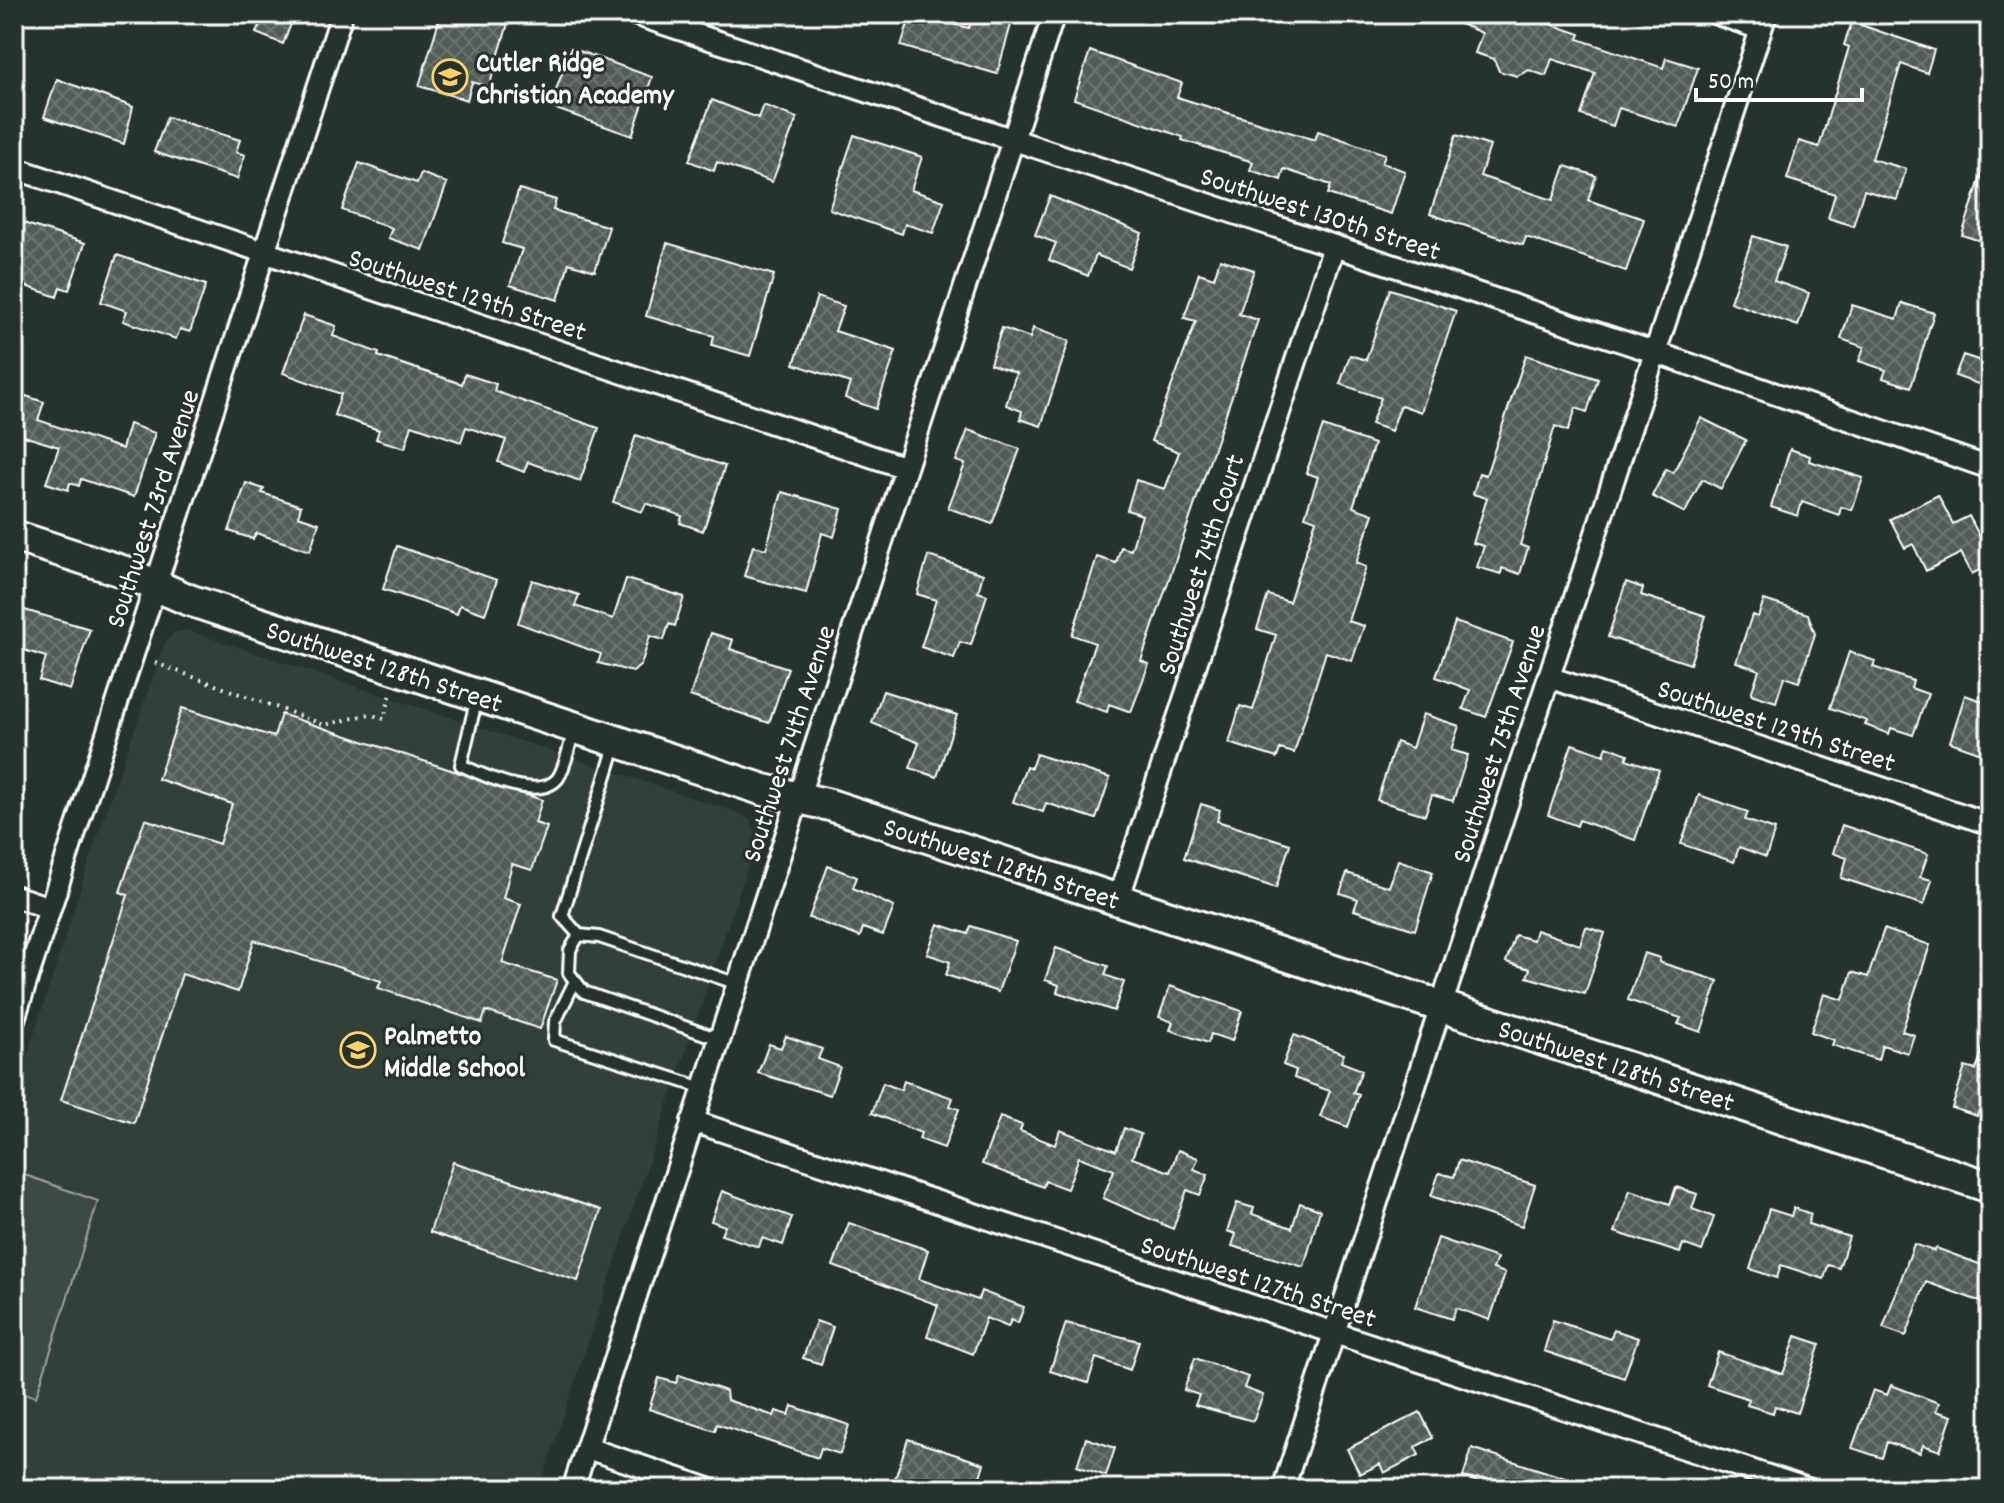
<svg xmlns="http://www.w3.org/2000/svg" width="2004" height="1503" font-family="Dekko,sans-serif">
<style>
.built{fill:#333f3a}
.pitch{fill:#3e4944;stroke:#9ea4a2;stroke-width:2}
.building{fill:url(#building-cross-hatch);stroke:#fff;stroke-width:2}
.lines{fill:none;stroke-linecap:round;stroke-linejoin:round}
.lane-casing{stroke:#fff;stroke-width:16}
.street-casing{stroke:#fff;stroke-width:26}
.secondary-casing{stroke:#fff;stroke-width:36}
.path{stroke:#fff;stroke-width:4;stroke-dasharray:2 6;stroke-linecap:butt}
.lane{stroke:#26332d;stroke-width:10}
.street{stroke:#26332d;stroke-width:20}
.secondary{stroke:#26332d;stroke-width:30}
.labels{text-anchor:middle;stroke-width:6;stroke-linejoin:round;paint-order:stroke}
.poi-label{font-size:28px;font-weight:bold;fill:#fff;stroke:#26332d;text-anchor:start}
.street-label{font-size:28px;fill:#fff;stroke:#26332d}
</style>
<defs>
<pattern id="building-cross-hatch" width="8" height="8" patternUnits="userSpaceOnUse" patternTransform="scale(2)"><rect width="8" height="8" fill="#515c57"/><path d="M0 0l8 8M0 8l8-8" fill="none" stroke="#6b7470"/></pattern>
</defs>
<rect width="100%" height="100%" fill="#26332d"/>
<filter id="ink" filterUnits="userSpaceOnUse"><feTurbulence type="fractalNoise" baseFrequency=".0125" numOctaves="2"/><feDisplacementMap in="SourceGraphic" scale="16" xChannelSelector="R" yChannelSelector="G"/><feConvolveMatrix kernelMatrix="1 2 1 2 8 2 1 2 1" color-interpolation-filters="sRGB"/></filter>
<g filter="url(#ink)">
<path class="built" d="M186 630 738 813 750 820 758 836 539 1489H14V1097L93 849 164 645 173 633Z"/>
<path class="pitch" d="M14 1171 98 1201 36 1397 14 1390Z"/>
<path class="building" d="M264 14H295L283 44 256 33Z
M441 14H499L510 17 489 87 472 82 467 100 419 86Z
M911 14 969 28 973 14H1014L997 74 901 46Z
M1437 14H1522L1580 34 1578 39 1663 68 1666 58 1698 68 1678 127 1619 108 1613 126 1581 115 1595 73 1552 59 1546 76 1529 70 1517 76 1499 71 1494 59 1475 53 1482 33Z
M1852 22 1934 50 1927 73 1901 64 1872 159 1906 169 1897 200 1864 190 1853 226 1828 218 1835 194 1787 179 1799 141 1819 147 1849 47 1844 45Z
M571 48 652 77 632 136 550 107Z
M1090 51 1182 83 1177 97 1315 140 1318 131 1385 154 1382 163 1405 171 1391 214 1328 194 1331 185 1284 169 1281 180 1250 170 1253 162 1182 140 1183 137 1074 99Z
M57 79 133 107 124 144 44 117Z
M712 100 758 118 763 105 797 118 772 182 717 162 714 171 689 161Z
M167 117 240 140 236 152 245 155 237 179 154 152Z
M854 135 922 157 911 190 944 201 933 233 905 224 902 234 829 209Z
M1456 135 1490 146 1480 176 1553 200 1565 166 1596 176 1588 200 1644 219 1626 271 1526 237 1523 245 1430 214Z
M1986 161 1990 162V244L1962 235Z
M359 163 417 183 421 173 447 183 423 250 388 238 392 228 342 210Z
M519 189 556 200 553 210 609 227 595 271 569 263 558 300 510 285 522 249 502 243Z
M1050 196 1142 233 1129 268 1096 255 1088 276 1049 260 1056 243 1035 235Z
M14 220 85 243 69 290 60 287 57 297 14 282Z
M1753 236 1786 247 1774 281 1809 293 1798 326 1730 302Z
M667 243 774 275 750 356 712 345 714 336 646 316Z
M117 255 206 285 190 332 180 329 176 339 123 321 127 311 101 302Z
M1220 259 1254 270 1239 314 1258 320 1141 661 1149 664 1131 712 1109 704 1107 712 1074 701 1095 643 1072 635 1097 557 1116 563 1121 547 1131 550 1142 515 1127 510 1136 480 1165 489 1179 452 1151 441 1196 321 1184 318 1199 273 1214 278Z
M1390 289 1456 311 1421 412 1401 405 1391 431 1371 424 1381 398 1340 384 1350 355 1366 360Z
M817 297 844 306 835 331 896 351 876 409 845 398 850 383 794 364Z
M1902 303 1934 313 1911 387 1883 378 1886 370 1859 361 1864 347 1841 339 1852 305 1897 319Z
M304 315 336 326 333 336 379 353 378 356 462 384 465 374 496 384 494 391 599 428 580 481 528 462 524 472 498 462 506 440 466 427 461 442 412 425 405 448 376 439 379 430 334 415 341 394 283 373Z
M1002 328 1030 338 1033 328 1069 341 1041 426 1020 419 1022 411 1006 405 1016 373 990 364Z
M1526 355 1598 379 1587 412 1576 408 1568 431 1555 426 1520 545 1528 548 1520 574 1502 568 1501 574 1477 567 1484 546 1473 543 1487 498 1473 494 1479 473 1486 475Z
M1963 355 1990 364V388L1955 376Z
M20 394 44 402 38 420 122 449 129 424 155 433 134 497 81 479 79 486 70 483 68 490 46 483 59 447 14 433V412Z
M1701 418 1746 440 1721 489 1702 479 1685 513 1652 496 1666 469 1673 473Z
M1323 426 1374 444 1353 507 1373 514 1356 563 1366 567 1348 621 1364 626 1352 661 1326 652 1294 753 1280 749 1277 758 1229 743 1240 706 1253 710 1276 635 1257 629 1268 595 1289 602 1316 520 1305 516 1318 477 1306 473Z
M968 430 1020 449 992 524 948 508 965 464 956 461Z
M636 435 725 466 703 531 680 523 682 516 646 503 642 512 613 502Z
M1790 449 1810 456 1809 461 1863 478 1852 510 1841 507 1839 515 1802 502 1798 516 1771 507Z
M246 483 264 489 262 493 301 506 298 516 319 523 310 551 256 533 253 539 229 531Z
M782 492 842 509 834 537 822 533 806 593 744 576 753 546 766 549Z
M1938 495 1953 524 1969 516 1990 556 1987 566 1972 574 1961 553 1926 571 1913 544 1905 548 1890 519Z
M397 546 497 580 485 614 460 605 457 614 383 589Z
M928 556 983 574 978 592 987 595 971 645 960 642 954 658 921 647 936 600 917 594Z
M626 579 684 597 675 626 669 624 664 640 650 636 641 665 633 672 598 663 601 654 518 623 532 580 579 595 575 606 613 619Z
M1626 582 1643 588 1641 595 1706 616 1690 664 1608 637Z
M1764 600 1808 614 1815 634 1799 682 1784 677 1776 702 1751 694 1759 670 1736 662 1752 615 1758 617Z
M14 607 90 629 70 690 39 680 46 657 14 647Z
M1455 622 1513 642 1486 717 1463 709 1470 690 1436 677Z
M711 633 733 640 730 649 788 668 769 723 690 696Z
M1849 652 1875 661 1873 667 1913 681 1911 688 1928 694 1913 735 1891 728 1889 734 1865 725 1867 721 1830 708Z
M883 691 957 715 937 777 910 768 919 743 872 723Z
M1965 695 1990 704V756L1950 742Z
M182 708 274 737 281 714 542 800 535 823 547 827 532 870 512 864 503 898 521 904 502 963 557 980 540 1029 486 1011 482 1023 378 988 381 981 254 940 238 992 182 974 134 1123 61 1100 128 895 120 892 145 819 219 844 232 804 158 779Z
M1423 714 1459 726 1451 750 1468 755 1453 801 1432 795 1425 815 1377 800 1396 742 1412 748Z
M1572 744 1604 755 1607 746 1628 754 1626 759 1659 770 1635 840 1579 820 1577 826 1548 815Z
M1036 754 1110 778 1096 819 1046 803 1043 812 1013 802 1026 766 1031 768Z
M1699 795 1748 812 1745 820 1775 830 1766 857 1739 847 1734 862 1681 844Z
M1201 804 1220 810 1217 821 1290 844 1276 888 1184 858Z
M1842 825 1928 854 1920 877 1932 880 1924 905 1841 878 1847 858 1833 853Z
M1398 860 1433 872 1415 930 1354 910 1358 899 1340 893 1347 873 1389 887Z
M828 866 857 877 853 888 894 907 883 935 863 928 860 937 809 918Z
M938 924 968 934 971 926 1016 941 998 992 946 975 950 962 927 954Z
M1586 927 1605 933 1585 994 1527 977 1530 969 1506 962 1515 935 1533 940 1536 930 1580 945Z
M1884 929 1930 945 1902 1031 1914 1035 1908 1053 1882 1045 1878 1060 1832 1045 1834 1040 1811 1032 1824 994 1843 1000 1852 972 1868 977Z
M1056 948 1108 966 1105 975 1124 982 1114 1011 1057 992 1059 985 1045 980Z
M1644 953 1660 958 1659 962 1718 981 1701 1032 1678 1024 1681 1018 1628 1000Z
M1170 986 1242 1011 1232 1041 1211 1034 1208 1043 1170 1030 1173 1022 1159 1017Z
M1294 1035 1344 1054 1341 1062 1362 1070 1353 1093 1359 1095 1348 1127 1320 1117 1330 1091 1294 1078 1296 1070 1283 1065Z
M786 1036 822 1049 818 1059 840 1067 830 1095 758 1073 769 1044 781 1048Z
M1986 1039 1990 1040V1114L1979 1111 1977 1116 1952 1108 1965 1067 1976 1070Z
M904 1081 953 1098 950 1106 959 1109 944 1148 919 1139 921 1133 872 1113 883 1083 901 1090Z
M1000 1117 1022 1125 1020 1131 1055 1145 1060 1130 1116 1151 1124 1128 1141 1134 1132 1158 1170 1172 1178 1150 1198 1158 1194 1169 1208 1175 1200 1195 1187 1190 1173 1229 1103 1198 1114 1170 1079 1157 1067 1189 1045 1181 1043 1187 982 1164Z
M1459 1160 1535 1185 1522 1226 1431 1196 1439 1173 1454 1177Z
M453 1162 601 1210 578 1281 430 1232Z
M1676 1187 1697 1194 1692 1209 1714 1217 1702 1251 1683 1244 1680 1253 1615 1232 1630 1190 1670 1204Z
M722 1191 792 1217 783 1245 762 1238 759 1247 721 1235 725 1226 711 1221Z
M1237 1203 1254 1208 1252 1214 1292 1228 1300 1203 1320 1210 1304 1267 1232 1246 1236 1234 1227 1231Z
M1794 1208 1811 1214 1808 1224 1849 1237 1839 1268 1828 1265 1824 1279 1781 1265 1777 1278 1750 1269 1769 1209 1791 1216Z
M849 1223 928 1250 919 1279 978 1300 981 1291 1024 1307 1018 1323 1011 1320 1008 1327 986 1318 973 1354 927 1336 938 1305 833 1266Z
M1438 1238 1497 1258 1493 1269 1505 1273 1490 1320 1456 1308 1452 1319 1415 1307Z
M1914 1244 1934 1251 1936 1248 1990 1268V1305L1926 1282 1906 1336 1883 1328Z
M1553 1320 1610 1339 1614 1330 1638 1338 1624 1378 1544 1351Z
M816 1321 833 1327 821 1364 803 1358Z
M1066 1323 1139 1341 1130 1370 1096 1358 1088 1383 1050 1371Z
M1796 1336 1820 1344 1797 1413 1775 1406 1773 1413 1747 1405 1749 1399 1707 1385 1718 1352 1783 1374Z
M1195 1358 1248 1377 1244 1388 1263 1395 1253 1421 1195 1405 1199 1395 1184 1390Z
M679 1375 726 1391 727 1400 774 1416 776 1411 789 1415 792 1406 849 1425 840 1454 821 1448 818 1458 717 1424 715 1431 649 1409 659 1378 676 1383Z
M1891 1385 1939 1403 1936 1411 1952 1416 1940 1451 1923 1445 1920 1453 1887 1442 1882 1458 1852 1448 1873 1390 1887 1395Z
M1420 1412 1433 1438 1415 1447 1419 1455 1384 1473 1380 1464 1360 1474 1347 1449Z
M1086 1438 1115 1448 1106 1476 1077 1466Z
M908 1439 984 1464 976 1489H916L894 1482Z
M1472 1448 1587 1485V1489H1479L1481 1483 1463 1477Z"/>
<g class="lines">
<defs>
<path id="lane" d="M477 697 461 765C482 775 539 802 558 778 566 766 570 743 574 729
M579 935 562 916 616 743
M575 981 555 1022 554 1040 703 1088
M719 1039 584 992 569 973 570 950 579 935 599 937 738 984"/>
<path id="street" d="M634 14 1654 352 1990 468
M1717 14 1761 29
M14 168 906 468
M1548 677 1990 824
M14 896 50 908
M1118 900 1334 246
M14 1019 342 14
M692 1121 1808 1489
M587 1448 709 1489
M573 1489 1054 14
M1283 1489 1766 14"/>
<path id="secondary" d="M14 536 125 572 189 600 764 790 830 805 1990 1187"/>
</defs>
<use href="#lane" class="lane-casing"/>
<use href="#street" class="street-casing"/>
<use href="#secondary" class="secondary-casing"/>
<path class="path" d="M155 663 325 725 370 714 384 719 391 693"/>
<use href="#lane" class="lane"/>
<use href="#street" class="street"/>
<use href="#secondary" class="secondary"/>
</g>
</g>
<defs>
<symbol id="school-ring" viewBox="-11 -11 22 22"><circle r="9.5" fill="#26332d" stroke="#ffd166" stroke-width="1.5"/><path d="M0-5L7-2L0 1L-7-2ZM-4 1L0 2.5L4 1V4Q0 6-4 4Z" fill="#ffd166"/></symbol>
</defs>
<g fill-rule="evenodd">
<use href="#school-ring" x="430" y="57" width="40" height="40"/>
<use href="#school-ring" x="338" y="1030" width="40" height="40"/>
</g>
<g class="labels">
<g class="poi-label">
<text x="476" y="71">Cutler Ridge<tspan x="476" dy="32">Christian Academy</tspan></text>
<text x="384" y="1044">Palmetto<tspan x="384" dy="32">Middle School</tspan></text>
</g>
<g class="street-label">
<text transform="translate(1321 212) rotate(18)" y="10">Southwest 130th Street</text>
<text transform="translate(468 293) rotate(18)" y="10">Southwest 129th Street</text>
<text transform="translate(151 508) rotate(-72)" y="10">Southwest 73rd Avenue</text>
<text transform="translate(1199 564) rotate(-72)" y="10">Southwest 74th Court</text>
<text transform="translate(385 665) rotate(18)" y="10">Southwest 128th Street</text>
<text transform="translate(1777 724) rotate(18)" y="10">Southwest 129th Street</text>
<text transform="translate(787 743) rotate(-72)" y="10">Southwest 74th Avenue</text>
<text transform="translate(1497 743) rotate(-72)" y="10">Southwest 75th Avenue</text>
<text transform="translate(1002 862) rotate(18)" y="10">Southwest 128th Street</text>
<text transform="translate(1617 1064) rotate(18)" y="10">Southwest 128th Street</text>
<text transform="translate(1259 1280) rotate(18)" y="10">Southwest 127th Street</text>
</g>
</g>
<rect width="2004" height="1503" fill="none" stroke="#26332d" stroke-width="48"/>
<rect x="24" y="24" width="1956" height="1455" fill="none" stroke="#fff" stroke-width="3" filter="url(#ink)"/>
<path d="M1696 88v12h166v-12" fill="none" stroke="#ffffff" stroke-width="4"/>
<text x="1708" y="88" font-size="24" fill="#ffffff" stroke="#26332d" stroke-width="6" paint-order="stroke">50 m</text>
</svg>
